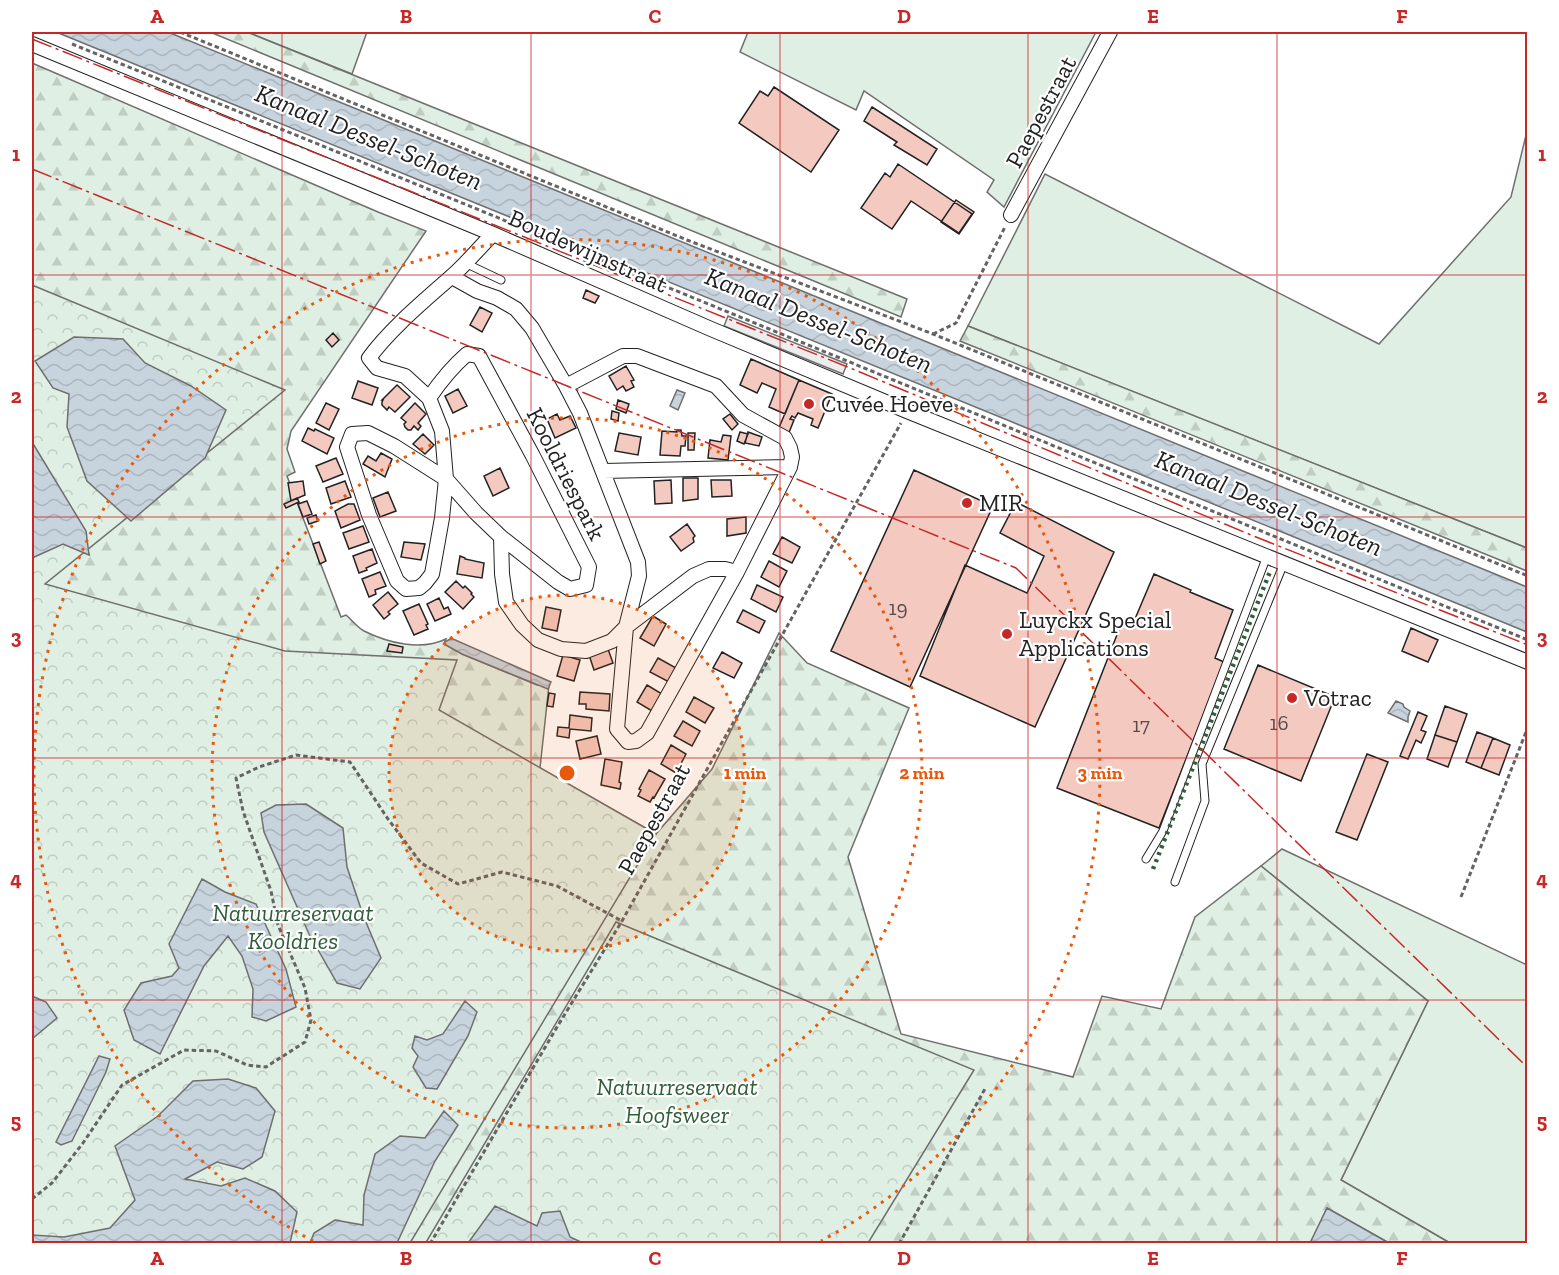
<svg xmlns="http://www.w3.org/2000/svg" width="1559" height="1275" font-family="'Zilla Slab',serif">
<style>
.grass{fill:#e0efe3;stroke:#6f6f6f;stroke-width:1.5}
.forest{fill:url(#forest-firs);stroke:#6f6f6f;stroke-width:1.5}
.park{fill:url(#park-crowns);stroke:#6f6f6f;stroke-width:1.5}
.parking{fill:#ededed;stroke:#6f6f6f;stroke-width:1.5}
.water{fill:url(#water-waves);stroke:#6f6f6f;stroke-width:1.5}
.building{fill:#f3c9c0;stroke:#222;stroke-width:1.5}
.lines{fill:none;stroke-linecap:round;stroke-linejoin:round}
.lane-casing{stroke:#222;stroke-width:9}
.street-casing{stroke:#222;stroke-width:16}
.path{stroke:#646464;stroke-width:3;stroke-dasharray:4.5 3;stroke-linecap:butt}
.lane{stroke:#fff;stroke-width:7}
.street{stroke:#fff;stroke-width:14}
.hedge{stroke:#2f5e38;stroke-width:4.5;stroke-dasharray:3 4.5;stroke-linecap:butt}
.power{stroke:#c62828;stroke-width:1.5;stroke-dasharray:21 4.5 3 4.5;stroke-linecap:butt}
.grid{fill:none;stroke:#c62828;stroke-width:1.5;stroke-opacity:0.55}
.ring{fill:none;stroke:#e8590c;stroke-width:3;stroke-dasharray:3 6}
.poi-dot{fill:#c62828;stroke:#fff;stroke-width:2}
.labels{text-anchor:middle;stroke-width:4.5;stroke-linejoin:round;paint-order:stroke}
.number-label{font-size:21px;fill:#564c4a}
.street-label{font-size:24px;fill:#222;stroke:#fff}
.poi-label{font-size:24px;fill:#222;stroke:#fff;text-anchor:start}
.park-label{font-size:24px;font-style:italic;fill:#2f5e38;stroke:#fff}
.water-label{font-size:26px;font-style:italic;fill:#222;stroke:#fff}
.centre{fill:#e8590c;stroke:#fff;stroke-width:3}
.ring-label{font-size:18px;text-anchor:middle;font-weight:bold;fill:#e8590c;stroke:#fff;stroke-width:4.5;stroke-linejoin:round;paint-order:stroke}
.neatline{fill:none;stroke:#c62828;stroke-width:2}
.grid-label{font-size:20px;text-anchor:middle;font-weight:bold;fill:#c62828}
</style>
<defs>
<pattern id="forest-firs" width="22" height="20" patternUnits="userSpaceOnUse" patternTransform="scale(1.5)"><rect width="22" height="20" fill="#e0efe3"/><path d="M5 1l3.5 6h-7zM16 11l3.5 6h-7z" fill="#c0cdc2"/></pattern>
<pattern id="park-crowns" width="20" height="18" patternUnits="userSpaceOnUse" patternTransform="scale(1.5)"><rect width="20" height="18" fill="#e0efe3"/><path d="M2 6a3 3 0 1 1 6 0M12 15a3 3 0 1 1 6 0" fill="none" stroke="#c0cdc2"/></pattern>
<pattern id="water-waves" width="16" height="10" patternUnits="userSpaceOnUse" patternTransform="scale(1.5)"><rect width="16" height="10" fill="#c7d3dd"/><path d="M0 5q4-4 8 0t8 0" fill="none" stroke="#abb5bd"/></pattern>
</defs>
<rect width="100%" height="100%" fill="#fff"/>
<path class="grass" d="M247 32H367L352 74Z
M748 32H1096L1004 207 987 192 994 180 864 91 856 110 740 52Z
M1527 131V548L968 326 1045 174 1379 344 1511 197Z
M1282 849 1527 965V1243H1450L1341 1180 1428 1001 1261 866Z"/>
<path class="forest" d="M210 32H247L907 299 901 317Z
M32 63 378 212 426 231 291 431 287 449 295 472 287 476 341 617 346 615C352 620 357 627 364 631 388 643 421 651 446 639L444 644 462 654 537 685H549L540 768 656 834 712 769 779 633 807 663 909 708 848 857 901 1034 1073 1077 1102 996 1161 1009 1195 917 1261 866 1428 1001 1341 1180 1450 1243H1389L1327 1208 1310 1244 397 1243 363 1225 32 558 63 544 89 554 32 442Z
M968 326 1527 548V571L960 341Z"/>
<path class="park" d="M32 285 285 390 45 584 285 651 457 660 439 710 656 834 410 1243H32Z
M616 922 974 1070 868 1243 425 1244Z"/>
<path class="parking" d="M728 316 847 364 843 374 724 326Z"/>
<path class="water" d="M56 32H168L1527 587V632Z
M74 337 123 339 145 363 191 386 226 410 205 458 131 521 87 481 67 427 69 394 53 388 35 361Z
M677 390 685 393 678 410 670 406Z
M32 442 86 531 89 555 63 544 32 558Z
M450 639H453L551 682 548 689 462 654 444 644 445 642Z
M1396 701 1403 704 1404 707 1410 711 1408 717V722L1388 713Z
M306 804 343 828 347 867 363 915 381 958 360 989 337 983 309 934 264 832 261 813 276 805Z
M202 879 225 892 256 904 286 969 296 1007 266 1021 252 1017 253 989 242 956 228 936 204 966 160 1054 134 1040 124 1010 141 983 172 976 179 968 169 944Z
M32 996 46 1002 57 1018 32 1039Z
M465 1001 477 1012 468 1036 437 1089 426 1088 413 1067 418 1056 412 1048 415 1036 427 1040 443 1034Z
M99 1056 110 1059 106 1072 72 1141 61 1145 56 1142Z
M228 1079 256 1088 275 1111 262 1157 243 1169 217 1162 185 1179 221 1186 245 1178 275 1191 297 1212 290 1243H32V1235L64 1237 110 1228 135 1200 115 1146 158 1116 193 1081Z
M444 1111 458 1125 435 1161 397 1243H310L314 1233 335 1220 363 1225 364 1195 375 1154 400 1136 425 1138Z
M495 1206 537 1226 542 1213 560 1211 570 1237 583 1243H468Z
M1327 1208 1389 1243H1310Z"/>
<path class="building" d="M774 87 839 130 811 172 739 123 760 91 768 96Z
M872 107 937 149 927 165 894 145 897 142 864 121Z
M898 164 972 214 959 233 911 201 892 229 861 208 885 173 890 177Z
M956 200 974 212 959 234 941 222Z
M586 290 599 296 595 303 583 298Z
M480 307 492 313 482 332 470 325Z
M333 333 339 340 332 347 326 340Z
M751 359 799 380 785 414 769 407 776 389 762 383 757 393 740 385Z
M626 366 634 380 631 381 634 387 626 391 623 386 617 390 609 376Z
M799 380 832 394 818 428 811 425 813 419 798 413 795 418 792 416 790 419 794 420 788 435 778 430Z
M358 381 378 388 372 405 352 398Z
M397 385 410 397 395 412 389 407 387 410 382 405V402L383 400H382Z
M458 389 467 406 453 413 445 396Z
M618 400 629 404 626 413 616 409Z
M326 403 339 409 329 430 316 423Z
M415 403 426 414 418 423 421 426 418 430 414 426 411 430H408L405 427 404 424 406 422 401 418Z
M612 411 619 413 618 421 611 419Z
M557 414 560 420 570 416 576 428 555 438 547 419Z
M730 414 738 424 732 430 723 419Z
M308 428 314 431 315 429 334 438 327 454 302 441Z
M677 430H681L682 436H686L685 446H681L680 456 660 455 662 431 677 432Z
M740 432 748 434 744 444 737 441Z
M748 432 762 437 759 446 745 443Z
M619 433 641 437 638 455 615 451Z
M688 433H695L694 450H688Z
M423 434 434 445 425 454 413 444Z
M723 435 731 436 728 460 708 458 710 440 721 442Z
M381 453 392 459 385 477 363 464 368 456 376 461Z
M336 458 343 474 323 482 316 466Z
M500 468 509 488 493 496 484 476Z
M914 470 993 506 910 687 831 651Z
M683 478H698V499L683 501Z
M671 480 672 503 655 504 654 481Z
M711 480H731L732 496 712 497Z
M303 481 305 495 291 501 288 483Z
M345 481 351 497 331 504 326 488Z
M388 492 396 511 380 517 373 498Z
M297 498 299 502 286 508 284 504Z
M307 501 312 514 303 517 298 504Z
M1016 502 1114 552 1035 727 920 676 965 565 1027 593 1044 556 1000 533Z
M348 504H354L360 520 341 528 335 511Z
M316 515 318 521 309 524 307 518Z
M746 517V533L727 536V519Z
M687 524 695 536 693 538 694 542 681 551 670 537Z
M363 526 369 542 349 549 343 533Z
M782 537 800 547 792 563 773 554Z
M319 542 326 561 320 564 313 544Z
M404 542 425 544 421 560 401 557Z
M372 549 377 563 366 568 367 570 359 573 353 556Z
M460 556 465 558V559L484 563 482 578 457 574Z
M769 561 787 571 779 587 761 577Z
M380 572 386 586 375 590 376 594 369 597 362 579Z
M1154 574 1191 590 1190 592 1233 610 1215 658 1224 662 1159 828 1057 788 1122 622 1132 626Z
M456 581 463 588 465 586 472 593 471 594 474 597 463 609 445 592Z
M757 585 783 597 776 612 751 599Z
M388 592 398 604 388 612 390 614 384 619 373 605Z
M439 598 444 609 448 607 451 614 435 621 427 604Z
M419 604 428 624 426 625 428 629 414 635 403 611Z
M546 607 561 610 557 631 542 628Z
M743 610 765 621 759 633 737 622Z
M653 616 666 624 654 646 640 638Z
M1411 628 1438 640 1428 662 1402 651Z
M389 644 403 647 402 653 387 651Z
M608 649 613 663 594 670 589 655Z
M722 652 742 663 734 678 713 668Z
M563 655 580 660 574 681 557 676Z
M658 658 676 668 669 682 650 672Z
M1258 665 1335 697 1301 781 1224 749Z
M647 685 662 694 652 711 637 702Z
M580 692 610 694 609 711 586 709V704H579Z
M549 693 555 694 553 707 547 706Z
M694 697 714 708 705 723 686 712Z
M1445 706 1467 714 1457 742 1435 735Z
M1418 712 1427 716 1421 730 1426 732 1421 743 1416 740 1408 759 1400 756Z
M570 715 592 718 591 731 570 729 569 738 557 736 558 727 569 728Z
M683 721 700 731 692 746 674 736Z
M1477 732 1493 738 1481 768 1466 762Z
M1435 735 1457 742 1448 767 1427 759Z
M597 736 601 754 580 759 576 741Z
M1493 738 1510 745 1499 775 1481 768Z
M671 745 686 754 676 773 661 764Z
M1367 754 1388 762 1357 840 1336 832Z
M605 759 622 762 619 782 621 783 620 789 601 785Z
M649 770 665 779 654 798 653 797 650 802 638 796 641 790 639 789Z"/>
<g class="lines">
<defs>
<path id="lane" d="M465 263 501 280
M1146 859 1163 831 1267 556
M1175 882 1205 801 1202 764 1284 563"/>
<path id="street" d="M32 44 493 234 711 329 907 411 1528 662
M1011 215 1110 32
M452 277 477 291 497 298 516 309 532 328 566 386 623 356H637L716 386 743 415 785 438 790 448 792 457 790 467 737 572 647 733 636 741 628 742 617 729 626 627 639 576 638 562 580 413 566 386
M429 398C440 382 452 367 467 354L479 356 533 456 589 567 586 585 570 589 558 582 501 537 476 513 446 479 394 446 368 433 352 434 347 447 369 515 397 581 406 589 419 588 425 583 432 574 442 518 446 479 442 431 429 398 405 376 377 368 369 358C390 329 424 301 451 277 466 264 479 248 493 234
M603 471 790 467
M501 537 502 574 506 602 522 625 538 640 561 649 586 651 612 641 626 627 693 576 709 569H725L737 572"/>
</defs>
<use href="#lane" class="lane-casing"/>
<use href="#street" class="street-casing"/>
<path class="path" d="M180 32 687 240 933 334 1528 576
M72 44C558 241 1042 442 1528 640
M933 334 956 323 1005 227
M1461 897 1528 727
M32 1199 52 1183 83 1143 122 1085 184 1050 216 1051 247 1065 266 1067 305 1042 311 1020 305 988 278 925 271 891 243 811 236 778 259 767 296 755 350 762 388 819 421 863 458 884 502 872 557 886 622 921
M430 1244 557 1027 622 921 901 423
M899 1244 986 1087"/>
<use href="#lane" class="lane"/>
<use href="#street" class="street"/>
<path class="hedge" d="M1153 869 1271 569"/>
<path class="power" d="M32 39 855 370 1256 537 1528 645
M32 169 1016 568 1528 1068"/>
</g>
<path class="grid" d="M282 32V1244M531 32V1244M780 32V1244M1028 32V1244M1277 32V1244M32 275H1528M32 517H1528M32 758H1528M32 1000H1528"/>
<circle cx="567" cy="773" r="178" fill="#e8590c" fill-opacity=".12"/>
<g class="ring">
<circle cx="567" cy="773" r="178"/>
<circle cx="567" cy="773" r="355"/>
<path d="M313 1241A533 533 0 1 1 821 1241"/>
</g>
<g class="poi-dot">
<circle cx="809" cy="404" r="6"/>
<circle cx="967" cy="503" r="6"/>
<circle cx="1007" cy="634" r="6"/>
<circle cx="1292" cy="698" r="6"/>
</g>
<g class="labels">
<g class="number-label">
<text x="898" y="615">19</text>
<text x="1279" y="730">16</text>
<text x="1141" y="732">17</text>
</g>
<g class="street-label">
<text transform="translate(1041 112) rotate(-62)" y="8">Paepestraat</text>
<text transform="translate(588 251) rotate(24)" y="8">Boudewijnstraat</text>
<text transform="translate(566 474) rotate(63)" y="8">Kooldriespark</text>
<text transform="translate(654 819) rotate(-61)" y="8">Paepestraat</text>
</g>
<g class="poi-label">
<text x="821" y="412">Cuvée Hoeve</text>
<text x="979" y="511">MIR</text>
<text x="1019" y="628">Luyckx Special<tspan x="1019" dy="28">Applications</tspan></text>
<text x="1304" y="706">Votrac</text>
</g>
<g class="park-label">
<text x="293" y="921">Natuurreservaat<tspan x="293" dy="28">Kooldries</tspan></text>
<text x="677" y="1095">Natuurreservaat<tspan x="677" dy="28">Hoofsweer</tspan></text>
</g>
<g class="water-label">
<text transform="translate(369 137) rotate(22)" y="9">Kanaal Dessel-Schoten</text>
<text transform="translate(819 320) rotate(22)" y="9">Kanaal Dessel-Schoten</text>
<text transform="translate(1269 503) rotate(22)" y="9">Kanaal Dessel-Schoten</text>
</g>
</g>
<circle cx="567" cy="773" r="9" class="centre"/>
<g class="ring-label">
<text x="745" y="779">1 min</text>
<text x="922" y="779">2 min</text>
<text x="1100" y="779">3 min</text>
</g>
<rect width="1559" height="1275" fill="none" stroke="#ffffff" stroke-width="66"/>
<rect x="33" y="33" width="1493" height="1209" class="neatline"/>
<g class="grid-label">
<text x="157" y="23">A</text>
<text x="406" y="23">B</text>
<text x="655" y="23">C</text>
<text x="904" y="23">D</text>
<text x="1153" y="23">E</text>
<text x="1402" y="23">F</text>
<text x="16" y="161">1</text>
<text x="1542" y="161">1</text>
<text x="16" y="403">2</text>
<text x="1542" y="403">2</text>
<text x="16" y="644">3</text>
<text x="1542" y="644">3</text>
<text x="16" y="886">4</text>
<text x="1542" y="886">4</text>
<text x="16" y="1128">5</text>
<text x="1542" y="1128">5</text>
<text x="157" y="1265">A</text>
<text x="406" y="1265">B</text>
<text x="655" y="1265">C</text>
<text x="904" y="1265">D</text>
<text x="1153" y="1265">E</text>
<text x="1402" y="1265">F</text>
</g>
</svg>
